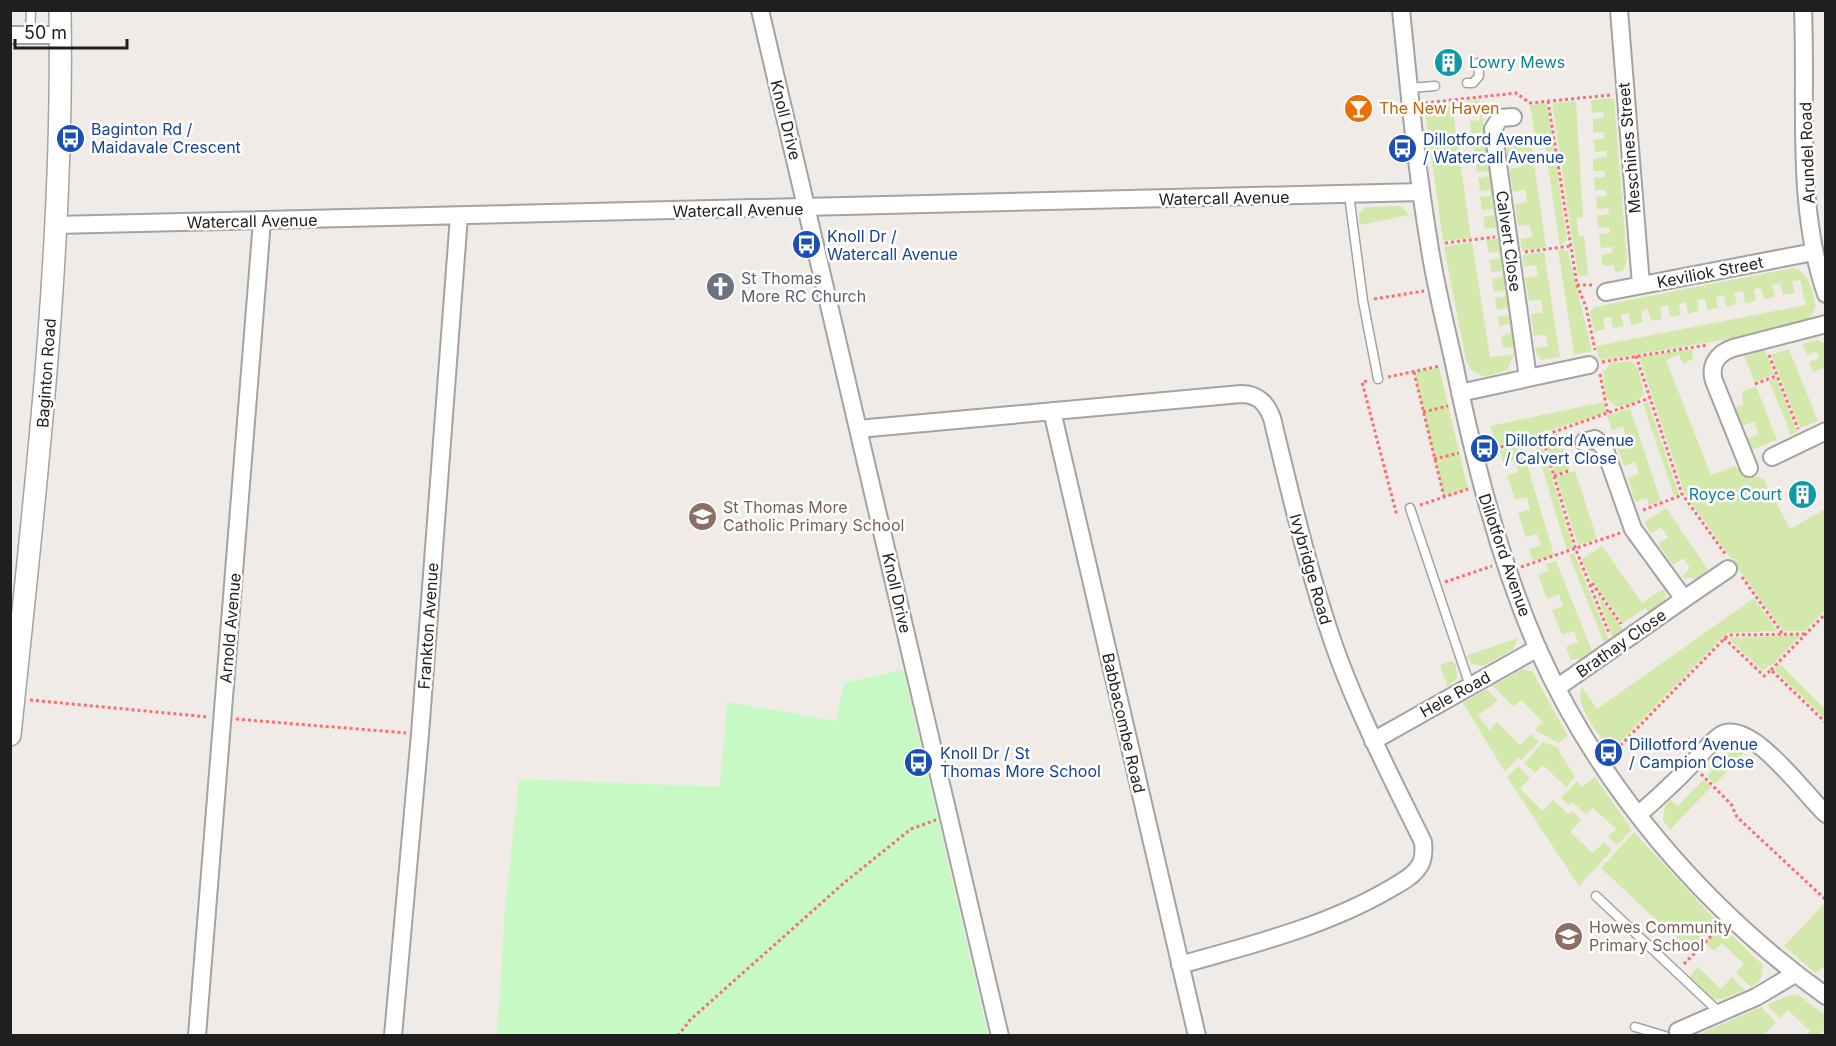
<svg xmlns="http://www.w3.org/2000/svg" width="1836" height="1046" font-family="Inter,sans-serif">
<style>
.grass{fill:#d3e9ac}
.park{fill:#c7f9c4}
.lines{fill:none;stroke-linecap:round;stroke-linejoin:round}
.service-casing{stroke:#a3a3a3;stroke-width:11}
.minor-casing{stroke:#a3a3a3;stroke-width:20}
.tertiary-casing{stroke:#a3a3a3;stroke-width:24}
.path{stroke:#f96e74;stroke-width:3;stroke-dasharray:3 3;stroke-linecap:butt}
.service{stroke:#fff;stroke-width:8}
.minor{stroke:#fff;stroke-width:16}
.tertiary{stroke:#fff;stroke-width:21}
.labels{text-anchor:middle;stroke-width:5;stroke-linejoin:round;paint-order:stroke}
.culture-label{font-size:16px;fill:#0d838f;stroke:#fff;text-anchor:start}
.food-label{font-size:16px;fill:#c56008;stroke:#fff;text-anchor:start}
.street-label{font-size:16px;fill:#1f1f1f;stroke:#fff}
.transit-label{font-size:16px;fill:#164399;stroke:#fff;text-anchor:start}
.worship-label{font-size:16px;fill:#5b616d;stroke:#fff;text-anchor:start}
.education-label{font-size:16px;fill:#785e54;stroke:#fff;text-anchor:start}
</style>
<rect width="100%" height="100%" fill="#f0ebe6"/>
<path class="grass" d="M1614 98 1627 260 1623 271 1615 272 1614 265 1603 266 1601 255 1613 253 1612 247 1601 248 1599 234 1610 233 1609 227 1598 228 1597 216 1609 214 1608 208 1597 209 1596 197 1607 196 1606 190H1595L1594 178 1605 177V171H1593V159L1607 157 1606 151 1595 152 1594 140 1605 138 1604 132 1593 133V119L1604 118 1603 112 1592 113 1591 100Z
M1480 100 1500 234H1497L1496 228 1485 229 1483 217 1494 215 1493 209 1482 210 1480 197 1491 196 1490 190 1480 191 1478 178 1489 176 1487 171 1477 172 1475 160 1485 158 1484 152 1474 153 1472 140 1483 138 1482 132 1471 134 1470 121 1480 120 1479 114 1469 115 1467 101Z
M1576 101 1583 217 1577 218 1579 237 1584 236 1588 275 1578 276 1552 103Z
M1452 103 1471 238 1443 241 1424 106Z
M1547 103 1567 240 1560 246 1544 140 1536 141 1530 105Z
M1531 142 1546 247 1522 251 1520 239 1532 237 1530 225 1518 226 1515 204 1527 202 1525 190 1513 192 1509 169 1522 167 1520 155 1508 157 1506 146Z
M1401 206 1409 215 1360 225 1359 214 1365 207Z
M1501 238 1518 353 1514 354 1507 370 1485 377 1471 370 1466 360 1444 247 1472 242 1490 357 1514 354 1513 347 1503 348 1501 336 1511 333 1509 324 1499 326 1498 317 1509 315 1507 308 1497 310 1495 298 1506 296 1505 290 1494 292 1492 279 1503 277 1502 271 1491 272 1490 260 1500 258 1499 252 1489 253 1486 240Z
M1558 249 1568 251 1592 351 1574 355Z
M1544 252 1560 357 1541 360 1537 355 1536 348 1548 346 1546 335 1534 336 1531 314 1543 312 1541 300 1529 301 1525 278 1538 276 1536 265 1524 267 1523 255Z
M1793 268C1811 273 1812 291 1816 306L1809 319 1752 335 1602 360 1599 358 1596 346 1806 305 1800 280 1792 281 1795 293 1783 295 1780 283 1772 285 1775 297 1764 299 1761 288 1754 289 1756 301 1745 303 1743 291 1734 293 1737 304 1726 307 1724 295 1716 297 1718 308 1707 310 1705 299 1697 300 1699 311 1688 314 1686 302 1679 304 1681 315 1670 317 1668 305 1660 307 1662 319 1651 321 1648 309 1641 311 1643 322 1631 325 1629 313 1621 315 1624 326 1613 328 1611 317 1603 318 1605 329 1594 332 1590 312 1594 307Z
M1816 340 1825 343V372L1824 368 1813 372 1809 362 1819 358 1817 351 1807 355 1802 344Z
M1692 349 1693 359 1683 364 1679 355 1666 360 1711 475 1735 466 1746 475 1763 478 1790 529 1825 509V610L1805 631H1783L1685 494 1639 357Z
M1789 349 1818 421 1800 428 1771 355Z
M1765 350 1774 374 1755 382 1743 354Z
M1631 361 1638 368 1644 394 1636 402 1617 407 1606 397 1603 372 1611 363Z
M1439 367 1468 489 1444 497 1414 372Z
M1776 378 1797 432 1791 435 1769 381Z
M1756 386 1777 440 1751 450 1746 439 1759 434 1754 422 1741 426 1735 408 1743 404 1742 392Z
M1604 402 1606 413 1498 446 1490 426Z
M1648 402 1679 494 1674 496 1643 404Z
M1630 408 1661 501 1649 505 1647 498 1635 502 1628 478 1639 474 1635 462 1624 466 1615 442 1626 438 1623 426 1612 430 1607 416Z
M1559 433 1570 469 1555 474 1544 438Z
M1540 438 1573 547 1567 551 1534 440Z
M1521 444 1554 555 1533 561 1529 549 1541 545 1537 534 1526 537 1518 513 1530 509 1527 497 1515 500 1507 475 1518 472 1515 460 1503 463 1500 451Z
M1575 471 1597 539 1578 545 1556 477Z
M1666 508 1709 571 1698 579 1682 577 1690 568 1683 558 1673 565 1658 544 1668 537 1661 527 1651 534 1644 522Z
M1602 546 1642 603 1665 588C1667 603 1662 607 1650 614L1645 608 1623 623 1589 576 1582 559Z
M1574 553 1610 642 1605 645 1569 555Z
M1556 561 1592 651 1583 658 1571 660 1566 647 1578 642 1574 631 1562 635 1552 610 1563 606 1559 594 1547 599 1538 575 1549 571 1546 564Z
M1596 592 1624 631 1613 638Z
M1754 598 1777 631 1727 633 1611 751C1601 736 1573 706 1582 687L1597 709Z
M1801 635 1771 666 1769 665 1763 671 1728 638Z
M1518 638 1513 649 1484 666 1472 664 1466 656Z
M1452 661 1456 665 1457 678 1447 687 1440 665Z
M1780 664 1825 709V719L1774 670Z
M1522 669 1532 671 1568 736 1558 743 1535 730 1543 722 1521 700 1513 707 1493 686Z
M1487 689 1498 701 1478 715 1489 730 1497 722 1520 745 1531 734 1539 742 1521 760 1518 758 1505 772 1463 703Z
M1543 742 1557 747 1575 777 1566 787 1543 765 1535 773 1524 763Z
M1736 742 1748 749 1715 784 1707 776 1729 753 1722 746Z
M1518 766 1530 778 1520 789 1543 811 1553 800 1568 814 1572 811 1581 820 1570 832 1593 853 1604 842 1612 850 1579 886 1507 777Z
M1595 777 1632 830 1617 845 1608 837 1616 829 1593 808 1586 814 1572 802 1569 805 1561 798 1577 781 1582 787Z
M1703 780 1711 787 1670 830 1663 820 1665 806 1671 800 1678 806Z
M1634 832 1717 922 1689 951 1601 868Z
M1825 903V966L1815 973 1784 946Z
M1720 925 1763 965C1763 975 1760 983 1751 987L1736 973 1744 964 1722 943 1714 951 1704 942Z
M1698 967 1721 989 1732 977 1745 990C1710 1004 1715 1004 1688 978Z
M1797 994 1825 1015V1028L1820 1035H1807L1810 1031 1788 1010 1780 1018 1767 1005 1790 995Z
M1761 1007 1776 1022 1765 1034 1767 1035H1697Z"/>
<path class="park" d="M903 670 988 1035H497L505 911 519 779 720 787 727 702 836 721 844 683Z"/>
<g class="lines">
<defs>
<path id="service" d="M30 36 31 10
M1467 83H1473L1479 76 1478 63
M1409 88 1435 86
M1349 195 1363 301 1378 379
M1410 508 1470 686
M1596 896 1720 1013
M1635 1027 1665 1036"/>
<path id="minor" d="M760 10 1000 1036
M1401 10C1409 88 1416 166 1429 243 1435 284 1445 323 1454 363 1474 460 1498 556 1537 647 1598 785 1703 908 1826 996
M1619 10 1641 285
M1803 10C1807 103 1795 205 1826 294
M10 35H60
M55 225 1421 192
M1606 292 1814 252
M1528 378 1589 365
M1460 393 1528 378 1493 129 1500 118 1513 117
M1052 411 1197 1036
M858 429 1241 394C1257 394 1266 402 1272 418 1291 496 1309 575 1336 651 1360 717 1392 779 1423 842 1424 851 1424 861 1418 868 1411 878 1398 884 1388 890 1324 927 1250 945 1180 965
M1772 457 1826 431
M1749 468 1714 381C1709 365 1718 353 1733 348L1826 324
M1684 599 1728 569
M1558 687 1684 599 1633 529 1604 447 1595 439 1584 442
M1373 741 1538 648
M1638 815C1655 800 1672 785 1688 768 1698 758 1709 743 1721 735 1751 718 1806 796 1826 814
M1678 1031 1756 997 1795 974
M197 1036 262 221
M393 1036 420 734 459 216"/>
<path id="tertiary" d="M10 735C35 494 64 253 60 10"/>
</defs>
<use href="#service" class="service-casing"/>
<use href="#minor" class="minor-casing"/>
<use href="#tertiary" class="tertiary-casing"/>
<path class="path" d="M1548 101 1577 285 1586 307 1595 350
M1425 103 1516 93 1530 103 1611 95
M1445 243 1495 237
M1525 252 1570 246
M1577 285H1593
M1374 299 1424 291
M1769 355 1798 429
M1636 356 1682 494 1726 555
M1602 362 1707 345
M1414 372 1444 497
M1600 374 1608 414
M1388 377 1440 366
M1367 381 1362 382 1396 512 1399 511
M1755 384 1776 376
M1423 412 1448 406
M1542 436 1576 550 1609 633
M1489 450 1542 436 1650 398
M1434 459 1459 453
M1554 476 1571 470
M1420 505 1468 489
M1643 510 1682 495
M1521 567 1620 533
M1742 577 1782 633
M1445 582 1492 566
M1592 583 1621 624
M1724 638 1764 676 1771 670 1826 723
M1771 670 1826 613
M30 700 209 717
M236 719 406 733
M1612 754 1728 635 1806 634
M1701 774 1731 804 1737 817 1826 900
M1684 964 1719 928
M678 1036 690 1020 845 882 911 829 936 820"/>
<use href="#service" class="service"/>
<use href="#minor" class="minor"/>
<use href="#tertiary" class="tertiary"/>
</g>
<defs>
<symbol id="building-disc" viewBox="-11 -11 22 22"><circle r="9.5" fill="#0f9aa8" stroke="#fff"/><path d="M-4-6H4V6H1V3H-1V6H-4ZM-2.5-4.3h1.7v1.8h-1.7ZM.8-4.3h1.7v1.8H.8ZM-2.5-1h1.7V.8h-1.7ZM.8-1h1.7V.8H.8Z" fill="#fff"/></symbol>
<symbol id="bar-disc" viewBox="-11 -11 22 22"><circle r="9.5" fill="#e8710a" stroke="#fff"/><path d="M-6-5H6L.8 .8V4.5H3.5V6h-7V4.5H-.8V.8Z" fill="#fff"/></symbol>
<symbol id="bus-disc" viewBox="-11 -11 22 22"><circle r="9.5" fill="#1a4fb4" stroke="#fff"/><path d="M-5-6H5V4H4V6H2V4H-2V6H-4V4H-5ZM-3.5-4V0h7V-4ZM-3.5 1.2v1.5H-2V1.2ZM2 1.2v1.5H3.5V1.2Z" fill="#fff"/></symbol>
<symbol id="church-disc" viewBox="-11 -11 22 22"><circle r="9.5" fill="#6b7280" stroke="#fff"/><path d="M-1.2-6h2.4v3.5h3.3v2.4h-3.3V6h-2.4V-.1h-3.3v-2.4h3.3Z" fill="#fff"/></symbol>
<symbol id="school-disc" viewBox="-11 -11 22 22"><circle r="9.5" fill="#8d6e63" stroke="#fff"/><path d="M0-5L7-2L0 1L-7-2ZM-4 1L0 2.5L4 1V4Q0 6-4 4Z" fill="#fff"/></symbol>
</defs>
<g fill-rule="evenodd">
<use href="#building-disc" x="1432" y="46" width="33" height="33"/>
<use href="#bar-disc" x="1342" y="92" width="33" height="33"/>
<use href="#bus-disc" x="54" y="122" width="33" height="33"/>
<use href="#bus-disc" x="1386" y="132" width="33" height="33"/>
<use href="#bus-disc" x="790" y="228" width="33" height="33"/>
<use href="#church-disc" x="704" y="270" width="33" height="33"/>
<use href="#bus-disc" x="1468" y="432" width="33" height="33"/>
<use href="#building-disc" x="1786" y="478" width="33" height="33"/>
<use href="#school-disc" x="686" y="500" width="33" height="33"/>
<use href="#bus-disc" x="1592" y="736" width="33" height="33"/>
<use href="#bus-disc" x="902" y="746" width="33" height="33"/>
<use href="#school-disc" x="1552" y="920" width="33" height="33"/>
</g>
<g class="labels">
<g class="culture-label">
<text x="1469" y="68">Lowry Mews</text>
<text x="1782" y="500" text-anchor="end">Royce Court</text>
</g>
<g class="food-label">
<text x="1379" y="114">The New Haven</text>
</g>
<g class="street-label">
<text transform="translate(786 120) rotate(76)" y="6">Knoll Drive</text>
<text transform="translate(1629 148) rotate(-95)" y="6">Meschines Street</text>
<text transform="translate(1807 153) rotate(-92)" y="6">Arundel Road</text>
<text transform="translate(1224 198) rotate(-1)" y="6">Watercall Avenue</text>
<text transform="translate(738 210) rotate(-1)" y="6">Watercall Avenue</text>
<text transform="translate(252 221) rotate(-1)" y="6">Watercall Avenue</text>
<text transform="translate(1509 241) rotate(82)" y="6">Calvert Close</text>
<text transform="translate(1710 272) rotate(-11)" y="6">Keviliok Street</text>
<text transform="translate(46 373) rotate(-86)" y="6">Baginton Road</text>
<text transform="translate(1505 555) rotate(71)" y="6">Dillotford Avenue</text>
<text transform="translate(1311 569) rotate(74)" y="6">Ivybridge Road</text>
<text transform="translate(897 593) rotate(77)" y="6">Knoll Drive</text>
<text transform="translate(428 626) rotate(-86)" y="6">Frankton Avenue</text>
<text transform="translate(230 628) rotate(-85)" y="6">Arnold Avenue</text>
<text transform="translate(1621 643) rotate(-35)" y="6">Brathay Close</text>
<text transform="translate(1455 694) rotate(-29)" y="6">Hele Road</text>
<text transform="translate(1124 723) rotate(77)" y="6">Babbacombe Road</text>
</g>
<g class="transit-label">
<text x="91" y="135">Baginton Rd /<tspan x="91" dy="18">Maidavale Crescent</tspan></text>
<text x="1423" y="145">Dillotford Avenue<tspan x="1423" dy="18">/ Watercall Avenue</tspan></text>
<text x="827" y="242">Knoll Dr /<tspan x="827" dy="18">Watercall Avenue</tspan></text>
<text x="1505" y="446">Dillotford Avenue<tspan x="1505" dy="18">/ Calvert Close</tspan></text>
<text x="1629" y="750">Dillotford Avenue<tspan x="1629" dy="18">/ Campion Close</tspan></text>
<text x="940" y="759">Knoll Dr / St<tspan x="940" dy="18">Thomas More School</tspan></text>
</g>
<g class="worship-label">
<text x="741" y="284">St Thomas<tspan x="741" dy="18">More RC Church</tspan></text>
</g>
<g class="education-label">
<text x="723" y="513">St Thomas More<tspan x="723" dy="18">Catholic Primary School</tspan></text>
<text x="1589" y="933">Howes Community<tspan x="1589" dy="18">Primary School</tspan></text>
</g>
</g>
<rect width="1836" height="1046" fill="none" stroke="#1f1f1f" stroke-width="24"/>
<path d="M15 39v9h112v-9" fill="none" stroke="#1f1f1f" stroke-width="3"/>
<text x="24" y="39" font-size="18" fill="#1f1f1f" stroke="#ffffff" stroke-width="4.5" paint-order="stroke">50 m</text>
</svg>
